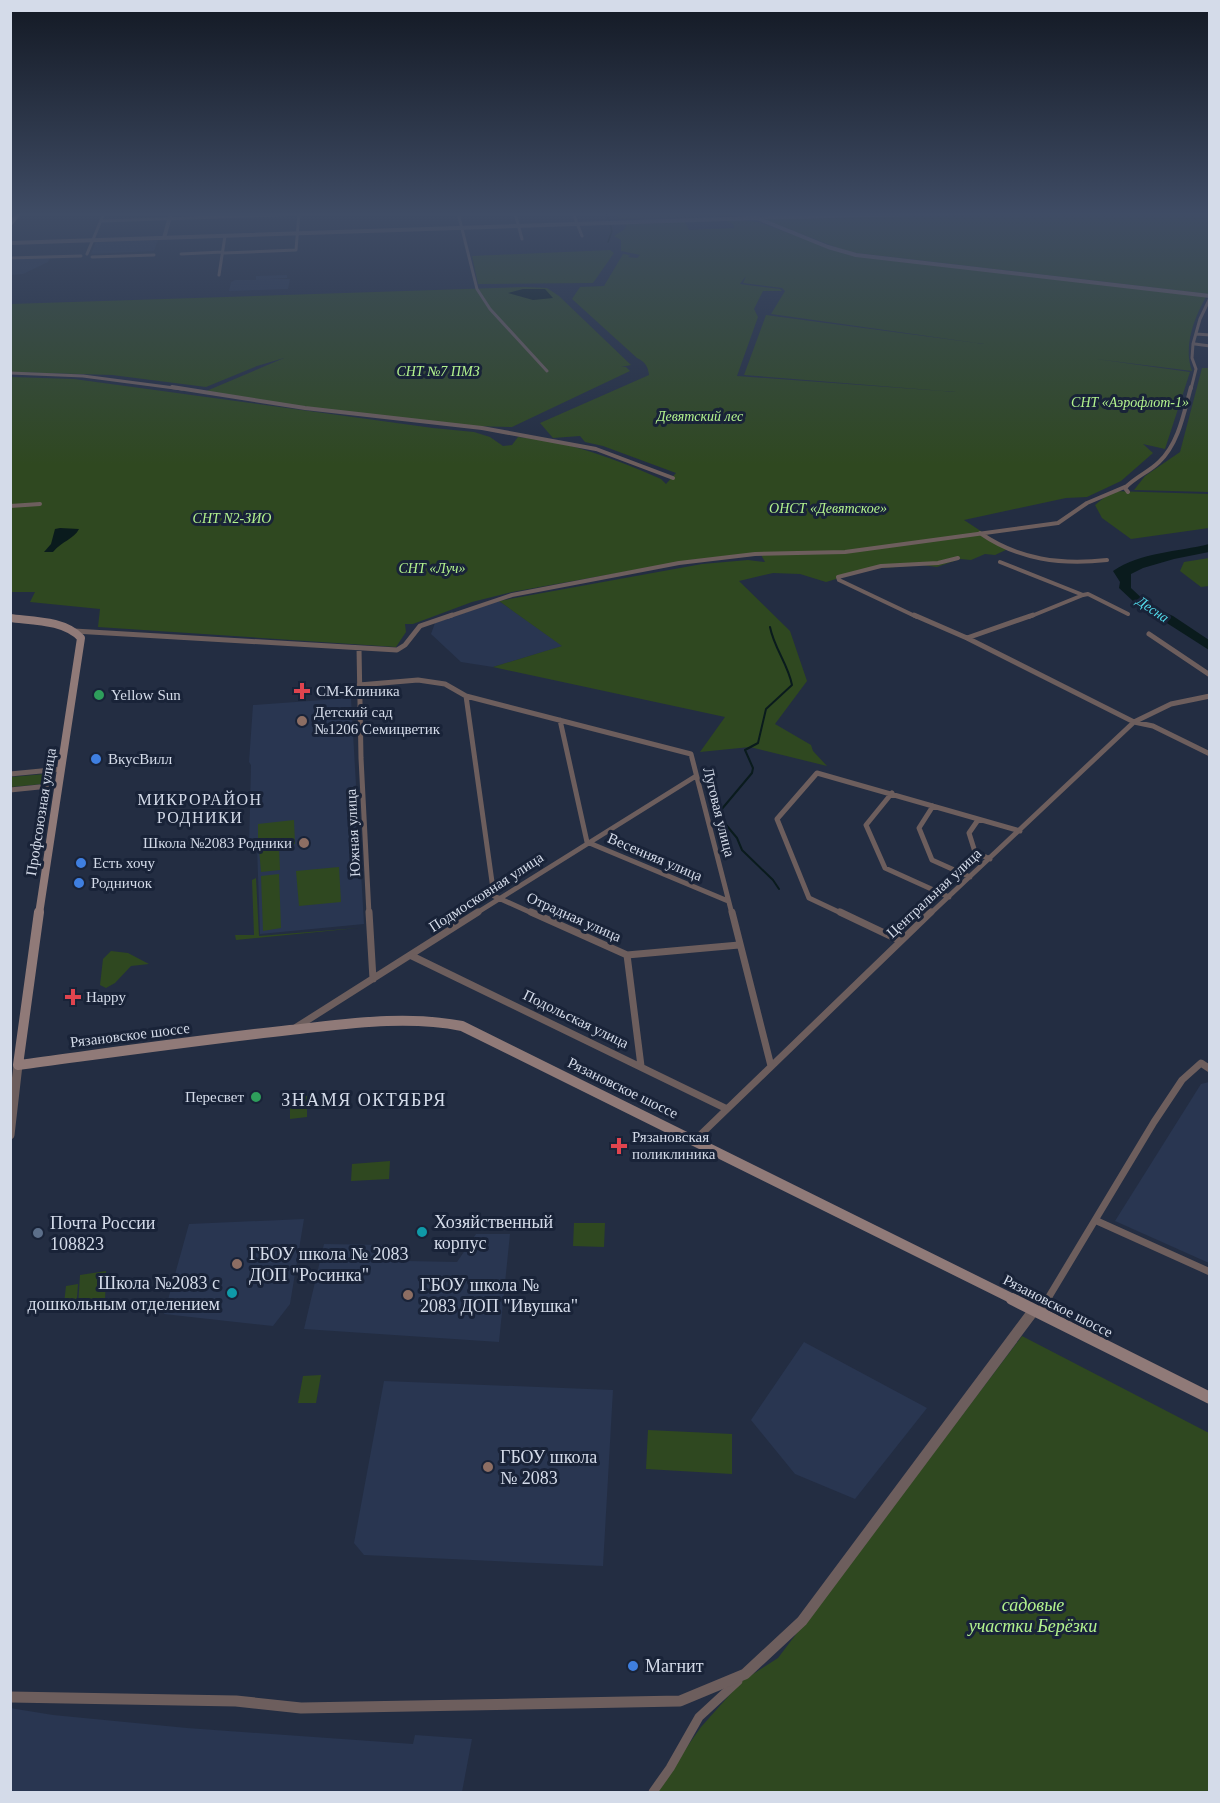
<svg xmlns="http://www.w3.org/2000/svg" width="1220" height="1803" font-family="Georgia,serif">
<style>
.built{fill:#293651}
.green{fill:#2f4820;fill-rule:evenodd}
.water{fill:#0a1b1d}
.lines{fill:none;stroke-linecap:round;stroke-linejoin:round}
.stream-far1{stroke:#0a1b1d;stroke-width:1.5}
.stream{stroke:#0a1b1d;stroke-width:2}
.minor-far4{stroke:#6d5e5d;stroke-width:3}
.minor-far3{stroke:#6d5e5d;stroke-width:4}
.minor-far2{stroke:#6d5e5d;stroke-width:5}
.minor-far1{stroke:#6d5e5d;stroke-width:7}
.minor{stroke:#6d5e5d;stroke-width:9}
.tertiary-far2{stroke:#6d5e5d;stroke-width:4}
.tertiary-far1{stroke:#6d5e5d;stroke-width:9}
.tertiary{stroke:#6d5e5d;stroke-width:11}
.secondary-far2{stroke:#907a78;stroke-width:8}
.secondary-far1{stroke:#907a78;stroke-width:10}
.secondary{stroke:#907a78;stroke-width:12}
.primary{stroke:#ab8e8c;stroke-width:4.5}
.health-dot{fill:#e0444e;stroke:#192338;stroke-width:2}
.leisure-dot{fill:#2e9e5b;stroke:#192338;stroke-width:2}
.education-dot{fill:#8d6e63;stroke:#192338;stroke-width:2}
.shop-dot{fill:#3f7fe0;stroke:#192338;stroke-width:2}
.culture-dot{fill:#0f9aa8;stroke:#192338;stroke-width:2}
.service-dot{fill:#5c6f8a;stroke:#192338;stroke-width:2}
.labels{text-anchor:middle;stroke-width:6;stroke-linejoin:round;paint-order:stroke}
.far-park-label{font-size:14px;font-style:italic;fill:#b3f38e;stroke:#192338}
.far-water-label{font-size:14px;font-style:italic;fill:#52d9e9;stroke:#192338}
.poi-label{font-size:15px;fill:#d4dbe9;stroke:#192338;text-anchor:start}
.street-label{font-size:15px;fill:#d4dbe9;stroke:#192338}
.neighbourhood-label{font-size:16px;letter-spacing:1.5px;fill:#d4dbe9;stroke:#192338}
.quarter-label{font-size:18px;letter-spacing:1.5px;fill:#d4dbe9;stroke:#192338}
.near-poi-label{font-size:18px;fill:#d4dbe9;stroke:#192338;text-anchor:start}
.near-park-label{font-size:18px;font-style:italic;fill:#b3f38e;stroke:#192338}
</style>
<rect width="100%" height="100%" fill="#232d42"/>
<path class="built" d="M158 240 154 251 91 254 96 242Z
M50 258 48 262 23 274 11 275 10 259Z
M287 275V278L269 279H290L288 289 229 291 231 282 235 280H256V276Z
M499 601 563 646 493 667 461 662 431 634 435 623Z
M351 698 364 924 260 934 257 847H249L251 765 249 762 253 705Z
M1209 1082H1210L1209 1263 1115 1221 1201 1084Z
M304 1219 290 1304 273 1326 164 1314 189 1224Z
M476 1234H510L499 1342 304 1329 324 1244 383 1245 382 1253 406 1261 457 1262Z
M804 1342 927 1408 855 1499 795 1474 751 1420Z
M384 1381 613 1390 603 1566 364 1555 354 1543Z
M10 1708 53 1715 187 1728 413 1744 415 1735 472 1739 462 1792H11Z"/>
<path class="green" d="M615 213H731L733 216 619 219Z
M987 213H1209V294L848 252 763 219Z
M727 219 758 222 850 255 1206 297C1194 318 1183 347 1192 371L1096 359 1190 372 1165 449 1143 444 1153 453 1121 481 1087 497 1066 498 964 520 1008 549 995 555 985 554 971 560 960 559 937 567 922 565 870 569 826 582 800 574 773 573 739 581 790 631 807 681 775 724 811 745 813 751 827 766 750 747 700 752 725 717 493 667 562 646 499 601 702 564 748 560 765 562 760 553 690 560 512 592 472 602 413 624H405L406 632 396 647 98 627 100 609 30 602 35 592H11V377L74 379 433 428 474 432 490 437 503 446 512 445 518 437C569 441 615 459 661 479L666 484 676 473 603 446 585 442 580 436 553 438 540 423 649 375C648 366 645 362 637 358L572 299 580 287 604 286 623 254 630 255 628 257 637 258 640 255 621 251V240L614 236 625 229 627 222 684 220 689 230 734 228 733 224 726 221ZM746 276 743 283 782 288 785 291 771 314 984 344 766 315 744 375 956 392 737 376 758 317 754 309 763 291H782L780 289 740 284Z
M610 250 614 253 593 283 478 284 472 256Z
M525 287 547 288 559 296 631 365 621 367H626L630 371 512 427 470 426 321 410 204 392 284 358 257 366 206 387 112 375 11 372 10 304Z
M1202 368H1209V492L1134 490 1145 476 1180 452Z
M1112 491 1209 494V528L1131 539 1102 518 1095 505Z
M1209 558V586L1201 587 1180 571 1184 562Z
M45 774 43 784 11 787V777Z
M294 820 295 844 258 847V824Z
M279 847 280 870 261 872 259 849Z
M339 867 341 902 299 906 296 871Z
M279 874 281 928 263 931 261 876Z
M256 878 259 936 358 928 236 940 235 935H254L252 880Z
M111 951 128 953 149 964 131 966 115 983 106 988 100 985 103 959Z
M307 1096V1117L290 1119V1097Z
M390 1161 389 1179 351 1181 352 1164Z
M574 1223H605L604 1247 573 1246Z
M106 1271 105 1302 78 1306 80 1275Z
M78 1284 76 1311 63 1313 66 1286Z
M1022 1336 1209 1433V1792H655L701 1727 742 1681 778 1658Z
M321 1375 316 1403H298L303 1376Z
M648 1430 732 1434V1474L646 1469Z"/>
<path class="water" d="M523 289H545L553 298 533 300 508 293Z
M60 528 79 529C74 539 62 541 53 552H44L51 544 55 529Z
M1209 544V552L1174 559 1143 568 1131 574V588L1149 605 1173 616 1209 640V650L1134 602 1119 588 1120 582 1113 571C1140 552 1178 552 1209 544Z"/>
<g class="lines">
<path class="stream-far1" d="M605 213 609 220
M608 242 612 231 610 224"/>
<path class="stream" d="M770 627C774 648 788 664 792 685L766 709 758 743 745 750 753 768 752 773 721 810 722 820 737 838 742 850 773 880 779 889"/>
<path class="minor-far4" d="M458 213 477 289 490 309 547 371
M515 213 522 239
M573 213 582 236
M757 218 981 213
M101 221 338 213
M224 253 296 250 299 213
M87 254 104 213
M181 254 223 252
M92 257 154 255
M10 258 81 256
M219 275 225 236
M1196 334 1210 335
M1195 344 1210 346
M10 373 83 376 182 389
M1191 389 1196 369 1192 358 1193 344 1200 319 1210 298"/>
<path class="minor-far3" d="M172 387 305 408 482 428 596 449 673 478
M1128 492 1125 488C1135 477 1149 472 1159 462 1179 443 1184 412 1191 387
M10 506 40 504
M980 533C1019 560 1061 565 1107 560
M1000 562 1083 595 1029 617
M1083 595 1088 594 1128 614
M447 617 512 595 679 563 755 554 845 552 1058 523 1087 503 1127 486
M917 617 839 580 838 577 881 566 938 563 958 558"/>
<path class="minor-far2" d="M914 615 967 638
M1033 615 967 638 1134 722 1153 726 1210 754
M74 631 397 650 405 645 420 626 452 615
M1149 634 1210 675
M359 648 361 758 369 914
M359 685 418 680 445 684 466 696 691 754 732 914
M466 696 494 896 534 914
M560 720 587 842 728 901
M10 774 62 769
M10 790 59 785
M892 793 866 825 885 868 949 897
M933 806 919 828 932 860 970 877
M978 820 969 833 975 852 990 859
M475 914 696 776
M843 914 809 898 777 819 817 773 1020 831
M930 914 1134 722 1171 704 1210 696"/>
<path class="minor-far1" d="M369 912 373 979
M531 912 627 955 739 945
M732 912 771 1066
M840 912 901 941
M627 955 641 1066
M412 956 727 1109
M295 1028 478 912
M695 1140 931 912
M1097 1221 1210 1272
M1047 1300 1154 1122 1182 1080 1201 1063 1210 1069"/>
<path class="minor" d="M1040 1313 1048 1299
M653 1792 670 1768 699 1717 738 1681"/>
<path class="tertiary-far2" d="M164 238 171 213
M10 243 757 218 828 247 856 255 1210 296"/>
<path class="tertiary-far1" d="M10 1135 18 1065"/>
<path class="tertiary" d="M10 1697 236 1701 301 1708 680 1701 745 1674 802 1621 1034 1310"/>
<path class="secondary-far2" d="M10 618C33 621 64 620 81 638L39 914"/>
<path class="secondary-far1" d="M39 912 18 1065C108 1053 199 1040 290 1030 347 1024 405 1015 462 1026L1015 1300"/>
<path class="secondary" d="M1012 1299 1210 1398"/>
<path class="primary" d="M10 224 19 213"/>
</g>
<linearGradient id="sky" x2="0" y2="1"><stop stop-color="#131924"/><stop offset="0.46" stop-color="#3f4c65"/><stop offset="1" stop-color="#3f4c65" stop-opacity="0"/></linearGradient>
<rect width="1220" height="465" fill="url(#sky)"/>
<g class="health-dot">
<path d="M299 682h6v6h6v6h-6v6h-6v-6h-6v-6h6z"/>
<path d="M70 988h6v6h6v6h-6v6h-6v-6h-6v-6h6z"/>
<path d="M616 1137h6v6h6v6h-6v6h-6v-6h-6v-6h6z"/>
</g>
<g class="leisure-dot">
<circle cx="99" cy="695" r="6"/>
<circle cx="256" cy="1097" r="6"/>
</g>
<g class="education-dot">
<circle cx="302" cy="721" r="6"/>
<circle cx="304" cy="843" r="6"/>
<circle cx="237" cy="1264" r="6"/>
<circle cx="408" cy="1295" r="6"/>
<circle cx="488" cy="1467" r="6"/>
</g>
<g class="shop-dot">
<circle cx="96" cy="759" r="6"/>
<circle cx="81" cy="863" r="6"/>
<circle cx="79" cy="883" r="6"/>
<circle cx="633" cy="1666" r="6"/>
</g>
<g class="culture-dot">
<circle cx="422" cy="1232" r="6"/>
<circle cx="232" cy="1293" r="6"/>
</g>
<circle class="service-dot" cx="38" cy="1233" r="6"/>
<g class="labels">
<g class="far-park-label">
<text x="438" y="376">СНТ №7 ПМЗ</text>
<text x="1130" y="407">СНТ «Аэрофлот-1»</text>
<text x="700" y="421">Девятский лес</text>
<text x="828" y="513">ОНСТ «Девятское»</text>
<text x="232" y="523">СНТ N2-ЗИО</text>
<text x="432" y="573">СНТ «Луч»</text>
</g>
<g class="far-water-label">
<text transform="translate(1153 609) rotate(34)" y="5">Десна</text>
</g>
<g class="poi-label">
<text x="316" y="696">СМ-Клиника</text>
<text x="111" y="700">Yellow Sun</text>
<text x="314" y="717">Детский сад<tspan x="314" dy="17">№1206 Семицветик</tspan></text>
<text x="108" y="764">ВкусВилл</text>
<text x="292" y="848" text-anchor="end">Школа №2083 Родники</text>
<text x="93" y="868">Есть хочу</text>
<text x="91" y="888">Родничок</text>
<text x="86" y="1002">Happy</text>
<text x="244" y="1102" text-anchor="end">Пересвет</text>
<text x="632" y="1142">Рязановская<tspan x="632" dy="17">поликлиника</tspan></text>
</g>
<g class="street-label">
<text transform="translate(41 812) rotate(-81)" y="5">Профсоюзная улица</text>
<text transform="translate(719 812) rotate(76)" y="5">Луговая улица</text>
<text transform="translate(353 833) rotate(-93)" y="5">Южная улица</text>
<text transform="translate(655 857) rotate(23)" y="5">Весенняя улица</text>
<text transform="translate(486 892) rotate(-33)" y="5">Подмосковная улица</text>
<text transform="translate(934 893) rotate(-43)" y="5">Центральная улица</text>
<text transform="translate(574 917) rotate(24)" y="5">Отрадная улица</text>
<text transform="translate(576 1019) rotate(26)" y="5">Подольская улица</text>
<text transform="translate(130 1035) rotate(-7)" y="5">Рязановское шоссе</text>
<text transform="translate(623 1088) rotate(26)" y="5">Рязановское шоссе</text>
<text transform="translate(1058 1306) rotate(27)" y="5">Рязановское шоссе</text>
</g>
<g class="neighbourhood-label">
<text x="200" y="805">МИКРОРАЙОН<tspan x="200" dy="18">РОДНИКИ</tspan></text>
</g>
<g class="quarter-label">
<text x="364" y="1106">ЗНАМЯ ОКТЯБРЯ</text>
</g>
<g class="near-poi-label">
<text x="434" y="1228">Хозяйственный<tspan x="434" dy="21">корпус</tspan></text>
<text x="50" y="1229">Почта России<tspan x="50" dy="21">108823</tspan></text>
<text x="249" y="1260">ГБОУ школа № 2083<tspan x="249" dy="21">ДОП "Росинка"</tspan></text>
<text x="220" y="1289" text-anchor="end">Школа №2083 с<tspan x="220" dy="21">дошкольным отделением</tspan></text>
<text x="420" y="1291">ГБОУ школа №<tspan x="420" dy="21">2083 ДОП "Ивушка"</tspan></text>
<text x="500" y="1463">ГБОУ школа<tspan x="500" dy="21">№ 2083</tspan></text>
<text x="645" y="1672">Магнит</text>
</g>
<g class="near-park-label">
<text x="1033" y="1611">садовые<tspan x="1033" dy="21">участки Берёзки</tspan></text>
</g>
</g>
<rect width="1220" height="1803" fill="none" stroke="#d4dbe9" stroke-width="24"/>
</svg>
